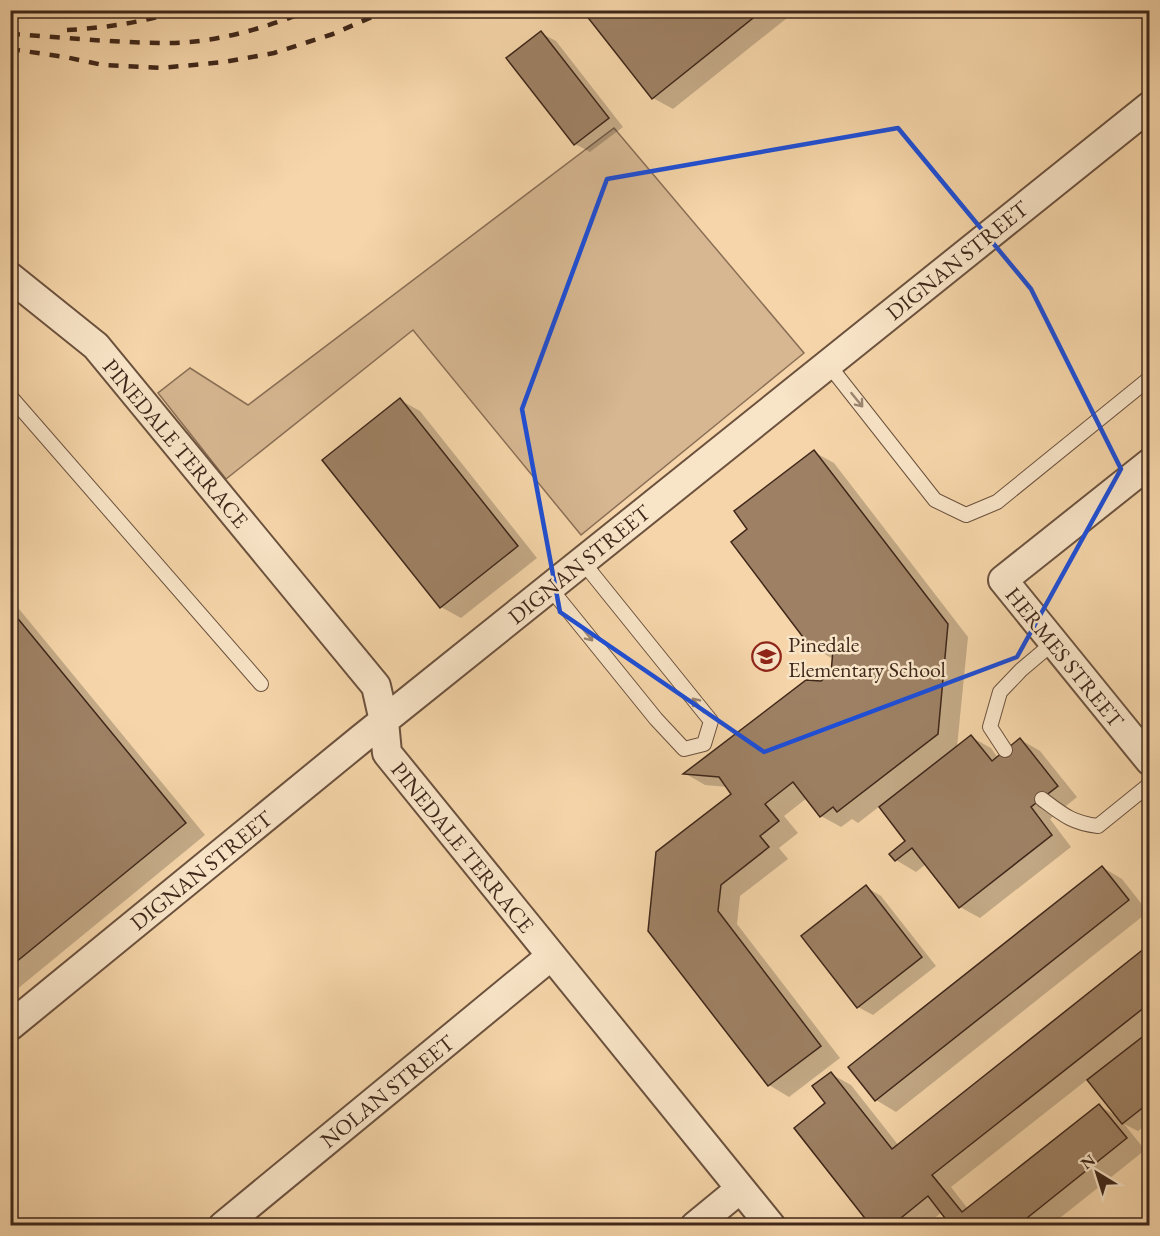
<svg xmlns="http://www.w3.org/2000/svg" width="1160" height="1236" font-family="'EB Garamond',serif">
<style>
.green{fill:#d6b791;stroke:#8a6f56;stroke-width:1.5}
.shadow{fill:#0003;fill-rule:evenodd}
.building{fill:#9e8164;stroke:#3f271a;stroke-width:1.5}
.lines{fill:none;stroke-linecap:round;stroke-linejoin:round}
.service-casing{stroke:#6c523e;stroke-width:16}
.minor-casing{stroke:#6c523e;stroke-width:32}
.service{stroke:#f8e4c7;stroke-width:14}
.minor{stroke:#f8e4c7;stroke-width:28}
.rail{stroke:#3f271a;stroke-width:4.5;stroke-dasharray:10 10;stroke-linecap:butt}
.oneway{stroke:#9c8670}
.marked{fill:none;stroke:#1d4ed8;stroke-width:4.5;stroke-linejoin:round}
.labels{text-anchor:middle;stroke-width:5;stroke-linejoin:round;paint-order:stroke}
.street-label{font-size:22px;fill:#3f271a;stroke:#f8e4c7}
.poi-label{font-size:22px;fill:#3f271a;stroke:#f8e4c7;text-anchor:start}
</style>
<rect width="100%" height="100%" fill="#f5d5a9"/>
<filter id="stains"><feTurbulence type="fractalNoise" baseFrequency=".00333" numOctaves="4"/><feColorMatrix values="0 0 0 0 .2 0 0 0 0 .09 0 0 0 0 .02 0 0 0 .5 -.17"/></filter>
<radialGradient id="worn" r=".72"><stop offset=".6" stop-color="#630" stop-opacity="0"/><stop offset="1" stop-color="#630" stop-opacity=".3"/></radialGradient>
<path class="green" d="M614 128 804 353 581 535 413 330 226 479 158 393 190 368 248 405Z"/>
<path class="shadow" d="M584 10H797L673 109 653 98Z
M541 33 556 41 623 127 590 152 575 144Z
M400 400 420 411 537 558 461 618 441 607Z
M814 452 834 463 968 637 957 747 971 737 991 748 998 758 1021 740 1040 751 1077 797 1050 819 1071 847 980 918 960 907 926 864 916 872 896 860 891 854 908 841 880 806 858 823 852 819 841 827 821 816 807 798 784 816 798 833 779 848 788 859 740 896 737 924 840 1058 789 1097 769 1085 650 930 733 795 728 787 705 785 686 774 832 674 833 659 813 647 749 529Z
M10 598 205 835 10 995Z
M1102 867 1122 879 1148 912 896 1112 876 1100 850 1067Z
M866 887 881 896 936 966 873 1015 858 1007Z
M1150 946V1122L1138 1131 1124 1124 1145 1150 1050 1226H953L942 1212 925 1226H873L828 1103 831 1074 851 1085 899 1146ZM1088 1079 1117 1116 1099 1106 968 1209 951 1187Z"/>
<path class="building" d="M582 10H763L652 99Z
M541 31 609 118 574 145 506 58Z
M400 398 518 546 440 608 322 460Z
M814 450 948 624 938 734 837 812 833 807 820 817 793 782 765 804 779 821 760 836 769 847 721 885 718 911 821 1046 768 1086 648 931 656 852 731 794 719 777 683 774 806 680 821 681 831 673 833 650 812 649 731 542 747 529 734 511Z
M10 609 186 823 10 967Z
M971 735 992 761 1020 738 1058 786 1031 807 1052 835 959 908 912 848 895 861 889 854 905 841 879 807Z
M1102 866 1129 900 875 1101 848 1067Z
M866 885 922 957 857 1008 801 936Z
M1150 944V1003L932 1175 962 1212 1099 1104 1127 1138 1017 1226H951L928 1196 891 1226H871L794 1128 825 1103 812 1086 831 1072 892 1149Z
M1150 1031V1102L1122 1124 1087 1080Z"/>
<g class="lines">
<defs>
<path id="service" d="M828 364 935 500 966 515 997 502 1150 378
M10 396 261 684
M550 588 656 719 684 749 704 744 711 721 582 561
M1005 750 990 727 1000 692 1021 670 1053 643
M1042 799C1062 814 1072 823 1098 826L1150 784"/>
<path id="minor" d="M10 277 96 346 376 686 384 721 387 753 771 1226
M1150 463 1003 580 1150 761
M10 1026 361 739 1150 106
M223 1226 551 956
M695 1226 740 1189"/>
</defs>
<use href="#service" class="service-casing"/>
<use href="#minor" class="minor-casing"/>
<use href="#service" class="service"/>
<use href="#minor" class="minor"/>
<path class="rail" d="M67 30C105 28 145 22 182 10
M10 34C62 37 115 43 167 43 216 43 265 28 310 10
M10 49 65 57 103 65 161 68 224 62 274 53 333 34 388 10"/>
</g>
<defs><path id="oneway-shaft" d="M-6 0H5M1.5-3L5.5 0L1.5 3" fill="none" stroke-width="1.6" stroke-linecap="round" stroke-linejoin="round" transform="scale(1.5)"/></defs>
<g class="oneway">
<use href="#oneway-shaft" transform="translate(857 400) rotate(51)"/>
<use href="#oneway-shaft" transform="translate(587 634) rotate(51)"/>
<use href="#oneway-shaft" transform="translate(698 705) rotate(-129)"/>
</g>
<path class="marked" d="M898 128 1031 289 1121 469 1017 657 764 752 560 612 522 409 607 179Z"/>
<defs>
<symbol id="school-ring" viewBox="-11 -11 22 22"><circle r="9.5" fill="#f8e4c7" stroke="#8f2418" stroke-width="1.5"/><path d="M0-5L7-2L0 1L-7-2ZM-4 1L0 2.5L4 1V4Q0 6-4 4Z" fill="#8f2418"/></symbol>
</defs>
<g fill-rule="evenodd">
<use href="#school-ring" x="750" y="640" width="33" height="33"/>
</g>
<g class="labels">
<g class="street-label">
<text transform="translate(957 260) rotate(-39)" y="8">DIGNAN STREET</text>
<text transform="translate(176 443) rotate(50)" y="8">PINEDALE TERRACE</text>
<text transform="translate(579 564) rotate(-39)" y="8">DIGNAN STREET</text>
<text transform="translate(1065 657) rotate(51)" y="8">HERMES STREET</text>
<text transform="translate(463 847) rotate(51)" y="8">PINEDALE TERRACE</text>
<text transform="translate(201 870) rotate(-39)" y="8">DIGNAN STREET</text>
<text transform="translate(387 1091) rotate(-39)" y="8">NOLAN STREET</text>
</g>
<g class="poi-label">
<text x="788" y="652">Pinedale<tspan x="788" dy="25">Elementary School</tspan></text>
</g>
</g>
<rect width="1160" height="1236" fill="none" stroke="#f5d5a9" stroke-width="36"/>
<rect x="12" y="12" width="1136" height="1212" fill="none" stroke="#3f271a" stroke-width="3"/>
<rect x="18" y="18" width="1124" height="1200" fill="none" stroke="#3f271a" stroke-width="1.5"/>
<g transform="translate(1097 1173) rotate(322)" stroke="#f8e4c7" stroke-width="4.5" paint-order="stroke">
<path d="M0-4.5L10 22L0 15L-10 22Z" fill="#3f271a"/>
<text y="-9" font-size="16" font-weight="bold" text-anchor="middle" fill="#3f271a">N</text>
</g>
<rect width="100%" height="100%" filter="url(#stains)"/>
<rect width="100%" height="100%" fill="url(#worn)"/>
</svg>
